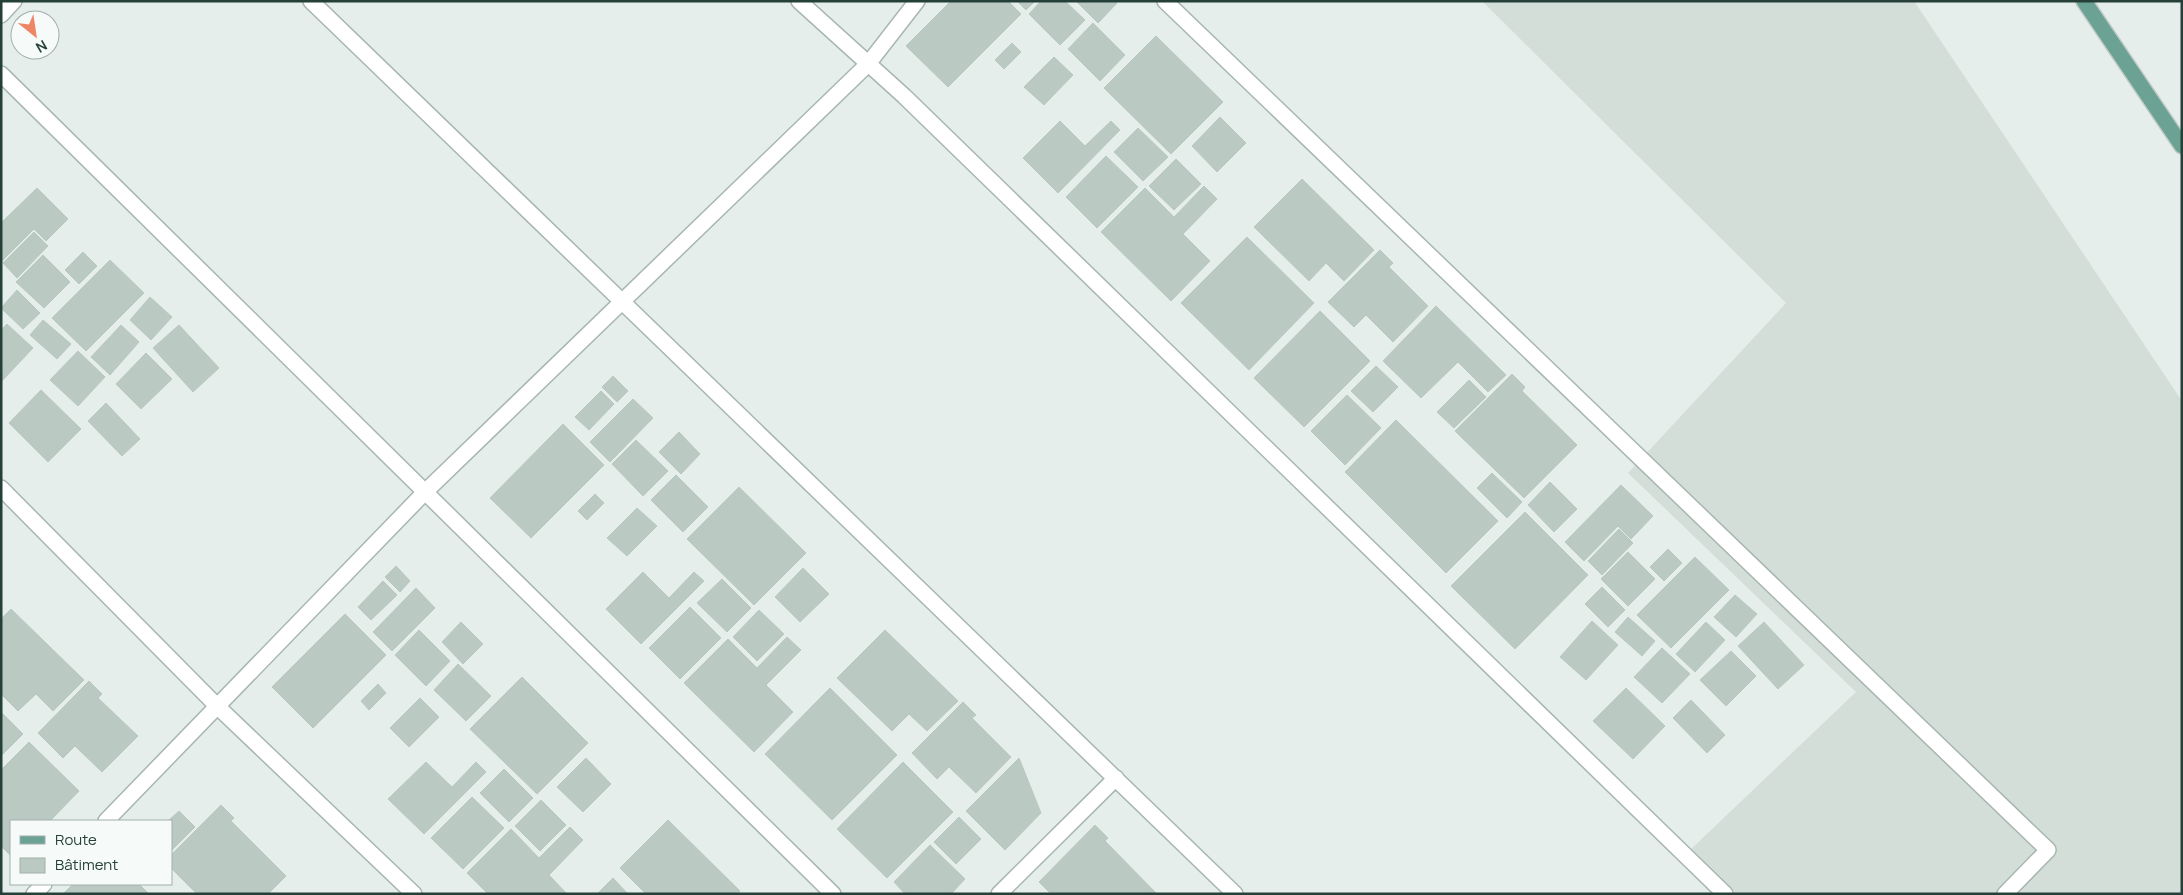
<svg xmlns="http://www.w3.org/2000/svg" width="2183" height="895" font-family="Manrope,sans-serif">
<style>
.built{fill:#d4ded9}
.building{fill:#bbc9c3;stroke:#b8c8c1}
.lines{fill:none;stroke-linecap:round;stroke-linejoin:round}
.minor-casing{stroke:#a8b6b1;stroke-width:18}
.major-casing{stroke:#c2cac7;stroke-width:18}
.minor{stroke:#fff;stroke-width:15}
.major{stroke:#6ba293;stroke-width:15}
</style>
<rect width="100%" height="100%" fill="#e5eeea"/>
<path class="built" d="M1482 1H1914L2182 401V894H1736L1689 851 1856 692 1628 473 1786 303Z"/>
<path class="building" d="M951 1H1008L1021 14 948 87 906 46Z
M1017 1H1035L1026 10Z
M1041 1H1065L1085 20 1060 45 1029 14Z
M1076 1H1115L1117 3 1098 23Z
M1093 23 1125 55 1100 81 1068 49Z
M1156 36 1223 102 1171 154 1104 88Z
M1012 43 1021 52 1004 69 995 60Z
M1054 57 1073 75 1044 105 1024 87Z
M1220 117 1246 143 1217 172 1192 146Z
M1060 121 1085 146 1111 121 1120 130 1058 193 1023 158Z
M1138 128 1168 157 1143 181 1114 152Z
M1106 156 1138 187 1097 228 1066 197Z
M1176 159 1201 184 1174 210 1149 186Z
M1302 179 1374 250 1344 281 1326 263 1309 281 1254 227Z
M1204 186 1217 199 1183 234 1210 261 1171 301 1101 232 1145 188 1174 217Z
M37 188 68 219 46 241 34 229 1 262V223Z
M34 232 48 246 17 278 3 263Z
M1247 237 1314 303 1249 370 1181 303Z
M1380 250 1393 263 1389 267 1428 306 1393 342 1366 315 1354 327 1328 302Z
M83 252 97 266 79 284 65 270Z
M43 255 70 282 44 308 16 282Z
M110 260 144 293 86 351 52 318Z
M17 290 40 313 23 329 1 308Z
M150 297 172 317 151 340 130 320Z
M1436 306 1506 375 1488 392 1458 362 1421 398 1383 361Z
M1320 311 1370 361 1304 427 1254 378Z
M43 320 71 344 57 359 30 335Z
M7 324 33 348 1 382V330Z
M121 325 139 342 110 375 91 357Z
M179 325 219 368 193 392 153 348Z
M78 351 105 377 78 406 50 380Z
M146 353 172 379 141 409 116 384Z
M1376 366 1398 387 1373 412 1351 391Z
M1512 374 1525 387 1522 391 1577 445 1524 498 1455 431Z
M613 376 628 391 617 402 602 387Z
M1469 380 1486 397 1454 428 1437 412Z
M41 390 81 429 48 462 9 423Z
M601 391 614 404 589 430 575 417Z
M1347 395 1381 428 1345 465 1311 431Z
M633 399 653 418 610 462 590 442Z
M106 403 140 439 122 456 88 421Z
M1396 420 1498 521 1446 573 1345 472Z
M563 424 604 465 531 538 490 498Z
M679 432 700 454 681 474 659 452Z
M636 440 668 471 643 496 612 464Z
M1492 473 1522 502 1507 518 1477 488Z
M676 475 708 507 683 532 651 500Z
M1550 482 1577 509 1554 532 1528 505Z
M1621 485 1653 516 1631 539 1618 526 1584 561 1565 542Z
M739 487 806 553 754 605 687 539Z
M595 494 604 503 587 520 578 511Z
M637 508 657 526 627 556 607 538Z
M1525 512 1588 575 1515 649 1451 586Z
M1619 529 1633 543 1602 575 1588 561Z
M1668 549 1682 563 1664 581 1650 567Z
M1628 552 1655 579 1628 606 1601 579Z
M1695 557 1729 590 1671 648 1637 615Z
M396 566 410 581 400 592 385 577Z
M803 568 829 594 800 622 775 597Z
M643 572 669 598 694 572 704 581 641 644 606 609Z
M722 579 751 608 727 632 697 603Z
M383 581 397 595 371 620 358 607Z
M1602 587 1625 610 1608 627 1585 604Z
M416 588 435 608 392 651 373 632Z
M1735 595 1757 614 1736 637 1714 617Z
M690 607 721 638 680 679 649 648Z
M11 609 84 680 53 711 36 694 18 711 1 694V619Z
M759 610 784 634 757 661 733 637Z
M345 614 386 655 313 728 272 687Z
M1628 617 1655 641 1642 656 1615 632Z
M1592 621 1618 645 1586 680 1560 657Z
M461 622 483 644 463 664 442 642Z
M1706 622 1725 640 1695 672 1676 654Z
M1764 622 1804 665 1778 689 1738 646Z
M419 630 450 661 426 686 395 655Z
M885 630 958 701 927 731 909 714 892 731 837 678Z
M787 637 801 650 766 685 793 712 754 752 684 683 728 639 757 668Z
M1662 648 1690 674 1662 703 1634 677Z
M1731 651 1756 676 1726 706 1700 680Z
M458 664 491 696 466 721 434 690Z
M522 677 588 743 537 794 470 729Z
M89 681 102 694 98 698 138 736 102 772 75 746 63 758 38 733Z
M378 684 386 693 369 710 361 701Z
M830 688 897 755 832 820 765 754Z
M1626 688 1665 726 1633 759 1593 721Z
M420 698 439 717 409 747 390 728Z
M1691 700 1725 735 1707 753 1673 718Z
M963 702 976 715 972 718 1011 757 976 793 949 767 937 779 912 753Z
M1 712 23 734 1 756Z
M29 742 79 791 50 821H11V856L1 846V770Z
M586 758 611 784 583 812 557 787Z
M1019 758 1041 813 1005 850 966 811Z
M426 762 452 787 476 762 486 772 424 834 388 799Z
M903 762 953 812 887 878 837 829Z
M504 769 533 798 509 822 480 793Z
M472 797 504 828 463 869 431 838Z
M541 800 566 825 540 851 515 826Z
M221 805 234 818 231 821 286 876 268 894H197L171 868V855Z
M179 811 195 827 171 851V821H168Z
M959 817 981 839 956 864 934 842Z
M668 820 740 891 737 894H646L620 868Z
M1095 825 1108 838 1105 841 1157 894H1051L1039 882Z
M570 827 583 840 549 875 567 894H488L467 873 511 829 539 858Z
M930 845 965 879 951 894H905L894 882Z
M613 878 628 894H597Z
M73 884H139L149 894H63Z"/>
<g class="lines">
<defs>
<path id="minor" d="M311 1 1235 894
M799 1 904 96 1725 894
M1165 1 2048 850 2005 894
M1 15 14 1
M1 74 833 894
M1 488 218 707 414 894
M106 821 425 492 868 64 917 1
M34 894 44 884
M999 894 1116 778"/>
<path id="major" d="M2084 1 2182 146"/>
</defs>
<use href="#minor" class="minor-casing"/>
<use href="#major" class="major-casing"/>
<use href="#minor" class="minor"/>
<use href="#major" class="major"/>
</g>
<rect width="2183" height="895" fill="none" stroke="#254038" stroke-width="5"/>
<rect x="10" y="820" width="162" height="65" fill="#f6faf8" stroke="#a2b0ab"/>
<rect x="20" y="836" width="25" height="8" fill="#6ba293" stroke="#a2b0ab"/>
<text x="55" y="845" font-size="15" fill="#254038">Route</text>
<rect x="20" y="858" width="25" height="15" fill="#bbc9c3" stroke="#a2b0ab"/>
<text x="55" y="870" font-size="15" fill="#254038">Bâtiment</text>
<g transform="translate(35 35) rotate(150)"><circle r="24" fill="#f6faf8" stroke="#a2b0ab"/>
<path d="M0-4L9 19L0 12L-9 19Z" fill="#ee8564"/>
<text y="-8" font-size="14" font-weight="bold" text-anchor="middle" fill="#254038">N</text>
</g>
</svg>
